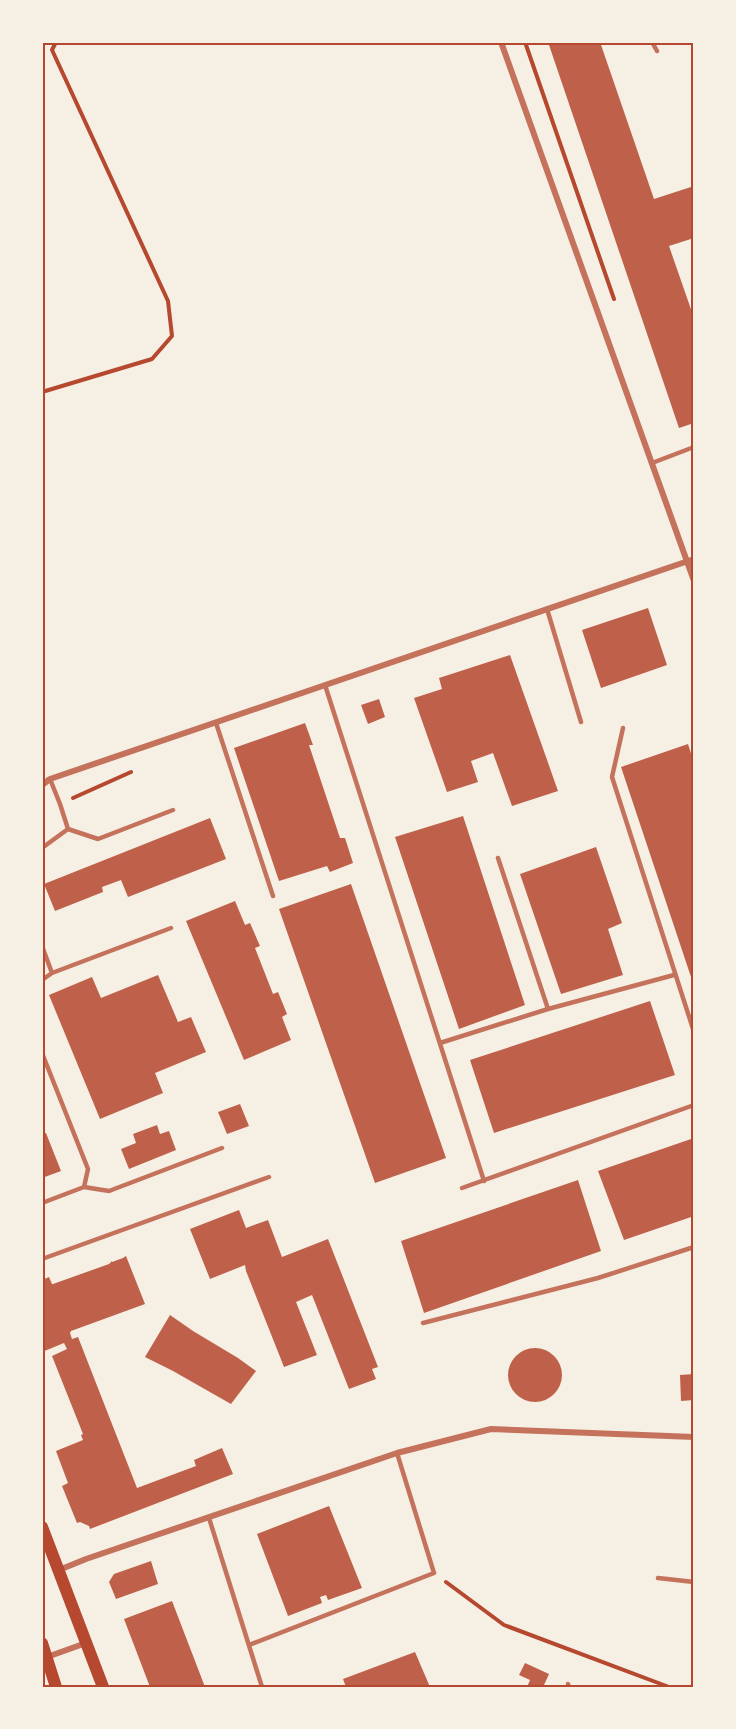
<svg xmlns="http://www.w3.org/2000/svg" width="736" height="1729" font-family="'Fira Sans',sans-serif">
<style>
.building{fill:#bf614a}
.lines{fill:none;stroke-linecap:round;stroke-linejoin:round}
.path{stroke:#b5482f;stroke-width:4}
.service{stroke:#c5725c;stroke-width:4.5}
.minor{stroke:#c5725c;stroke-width:6}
.secondary{stroke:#b5482f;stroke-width:12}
.neatline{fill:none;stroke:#b5482f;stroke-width:2}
</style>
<rect width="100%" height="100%" fill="#f6efe4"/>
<path class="building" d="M548 42H600L654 199 694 186V238L669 246 694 318V423L679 428Z
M648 608 667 665 601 688 582 630Z
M510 655 558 791 512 806 493 753 471 761 478 782 447 792 414 698 442 689 439 678Z
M379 699 385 717 368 724 361 705Z
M305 723 313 745H309L340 838H345L353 863 330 872 327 866 279 881 234 748Z
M688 744 694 763V986L621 767Z
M463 816 525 1005 459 1029 395 837Z
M210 818 226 859 128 897 121 880 102 887 103 892 55 911 44 884Z
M596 847 622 923 608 929 623 975 561 994 520 874Z
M351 884 446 1158 375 1183 279 909Z
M235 901 245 925 250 923 260 946 255 948 273 994 278 992 287 1014 282 1017 291 1040 244 1060 186 921Z
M158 975 178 1022 191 1017 206 1052 155 1073 163 1093 100 1119 49 995 92 977 101 998Z
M650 1001 675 1075 494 1133 470 1060Z
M240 1104 249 1126 227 1134 218 1112Z
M157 1125 160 1134 169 1131 176 1150 129 1169 121 1149 136 1143 133 1134Z
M46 1133 61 1171 42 1178V1134Z
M694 1138V1216L624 1240 598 1171Z
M578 1180 601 1251 424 1313 401 1241Z
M239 1210 246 1228 268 1220 282 1257 328 1239 378 1367 372 1369 376 1379 349 1389 312 1295 296 1302 317 1355 284 1367 246 1271 245 1265 210 1279 190 1229Z
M126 1256 145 1304 71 1331 70 1333 72 1339 78 1337 137 1488 196 1466 194 1460 222 1448 233 1474 90 1529 89 1526 80 1522 77 1523 62 1486 68 1483 56 1451 83 1440 81 1435 83 1434 52 1356 67 1349 64 1343 42 1352V1280L49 1277 52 1284H53L109 1264 112 1261V1262L123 1258Z
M170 1315 193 1331 238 1358 256 1371 231 1404 173 1371 145 1357Z
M508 1375a27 27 0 1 1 54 0a27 27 0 1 1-54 0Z
M694 1374V1400L681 1401 680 1375Z
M329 1506 362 1588 328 1600 326 1595 320 1597 322 1603 288 1616 257 1534Z
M151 1561 158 1584 116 1599 109 1582 114 1574Z
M172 1601 205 1687H150L124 1619Z
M415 1652 430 1687H346L343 1679Z
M525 1663 549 1674 544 1685 548 1687H527L530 1680 519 1675Z"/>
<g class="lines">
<path class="path" d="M525 42 614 299
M42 392 152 359 172 336 168 301 52 50 56 42
M73 798 131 772
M446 1582 504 1625 669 1687"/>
<path class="service" d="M652 42 657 51
M652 463 694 447
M547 609 581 722
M325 685 484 1181
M216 723 273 896
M623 728 612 777 694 1032
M68 829 98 839 173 810
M42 848 68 829 60 804 50 779
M498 858 548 1009
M42 946 52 973 171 928
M42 980 52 973
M440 1043 548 1009 674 975
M42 1053 88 1169 84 1187 42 1203
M84 1187 109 1191 222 1148
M462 1188 694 1105
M42 1259 269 1177
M423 1323 598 1278 694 1247
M209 1518 262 1687
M658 1578 694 1582
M249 1645 434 1573 397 1453
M568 1684 569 1687"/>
<path class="minor" d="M501 42 694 581
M42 785 50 779 694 559
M59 1570 86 1559 397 1453 491 1429 694 1437
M42 1664 47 1657 86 1643"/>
<path class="secondary" d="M42 1527 103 1687
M42 1643 56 1687"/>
</g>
<rect width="736" height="1729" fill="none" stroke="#f6efe4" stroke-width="87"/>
<rect x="44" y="44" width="648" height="1642" class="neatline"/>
</svg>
